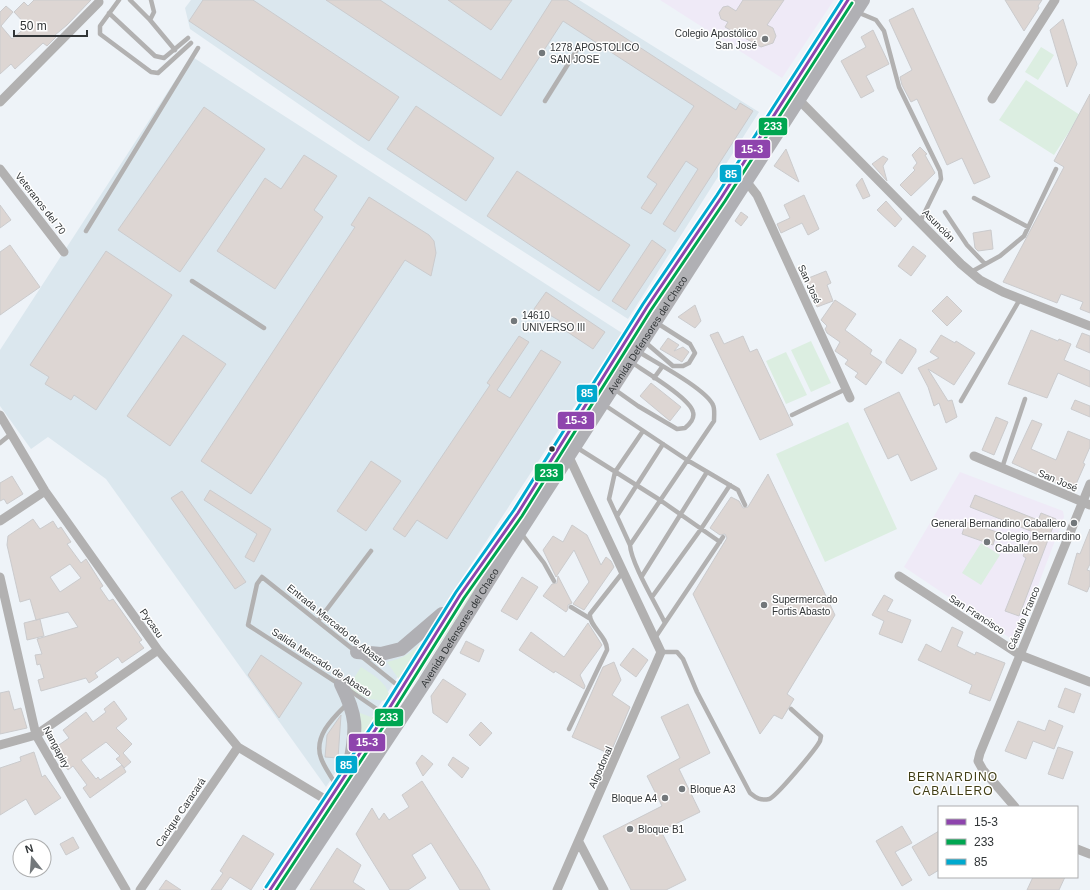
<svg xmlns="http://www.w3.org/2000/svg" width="1090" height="890" font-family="Helvetica,sans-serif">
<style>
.built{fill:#dbe7ee}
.education{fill:#efeaf7}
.green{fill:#dceee1}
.building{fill:#ddd6d3;stroke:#cbcbcd;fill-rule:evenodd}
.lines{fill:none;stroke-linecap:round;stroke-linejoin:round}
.service{stroke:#b2b1b1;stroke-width:4.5}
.minor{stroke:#b2b1b1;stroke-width:9}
.trunk{stroke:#b0b0b4;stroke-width:14}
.bus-1-casing{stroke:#fff;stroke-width:6}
.bus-2-casing{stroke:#fff;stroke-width:6}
.bus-3-casing{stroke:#fff;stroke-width:6}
.bus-1{stroke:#8e44ad;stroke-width:3}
.bus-2{stroke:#00a651;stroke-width:3}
.bus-3{stroke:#00a9ce;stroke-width:3}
.poi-dot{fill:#73787b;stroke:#fff;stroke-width:1.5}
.bus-dot{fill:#313537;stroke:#fff;stroke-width:1.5}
.labels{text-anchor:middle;stroke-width:3;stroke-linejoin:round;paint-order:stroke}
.poi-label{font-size:10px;fill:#313537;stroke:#fff;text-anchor:start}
.street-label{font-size:10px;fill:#313537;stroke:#fff}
.quarter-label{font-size:12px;letter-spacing:1px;fill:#413e15;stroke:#fff}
.line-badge{stroke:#fff;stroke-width:1.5}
.badge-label{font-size:11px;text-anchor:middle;font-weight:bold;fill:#fff}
</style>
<rect width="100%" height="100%" fill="#eef3f8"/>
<path class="built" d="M191 0H579L759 112 628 319 358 145 190 29 185 8Z
M191 56 622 333 326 787 106 479 48 437 31 449 0 406V350Z"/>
<path class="education" d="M660 0H834L782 78Z
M960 472 1063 511 1064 517 1018 638 1013 640 904 567Z"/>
<path class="green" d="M1041 47 1054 55 1038 80 1025 72Z
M1026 80 1080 115 1054 155 999 120Z
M811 341 831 383 811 392 791 350Z
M629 349 589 414 408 693 407 690Z
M786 352 807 395 786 404 766 361Z
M848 422 897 529 825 562 776 454Z
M981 543 1000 555 981 585 962 573Z
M429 633 400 681 387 662C409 657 415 650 429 633Z
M361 667C373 675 387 682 390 698L388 701 369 699 347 689Z
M360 713 371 717 377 716 357 750Z"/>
<path class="building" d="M34 0H91L67 25 55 35 57 36 47 46 43 43 15 69 11 64 0 74V12L6 6 13 12 1 26 12 39 27 26 14 12 24 2 28 6Z
M203 0H253L399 97 369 141 189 21Z
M326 0H380L501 80 552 0H567L736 110 740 103 753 111 675 232 663 224 698 169 686 161 651 214 641 208 657 184 647 177 694 106 563 21 501 116Z
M448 0H512L491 30Z
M743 0H784L767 25 773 28 776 36 773 43 761 47 725 27 728 22 721 19 719 13 723 7 728 6 736 11Z
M1005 0H1042L1038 6 1039 8 1024 31Z
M913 8 990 177 974 184 962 158 947 165 917 99 911 102 902 85 900 77 912 70 889 20Z
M1063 19 1077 64 1067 87 1050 30Z
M873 30 889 64 866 76 874 91 861 98 841 61 866 47 861 37Z
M1090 94V313L1080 309 1083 302 1061 294 1057 303 1003 282 1064 167 1054 161Z
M416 106 494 158 466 201 387 149Z
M204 107 265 149 180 272 118 230Z
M920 147 927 154 925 155 935 173 911 196 900 185 915 170 913 168 917 163 912 155Z
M786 149 799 182 774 166Z
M304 155 337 176 314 210 323 217 275 289 217 251 265 178 281 189Z
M883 156 888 159 883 166 887 181 872 164Z
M517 171 630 245 599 291 487 216Z
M862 178 870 196 863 199 856 185Z
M804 195 819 229 808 235 802 223 781 233 777 224 790 218 784 205Z
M369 197 429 235 434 241 436 253 431 276 405 260 251 494 201 461 355 227 351 225Z
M886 201 902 219 895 227 877 210Z
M0 205 11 220 0 228Z
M741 212 748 217 741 226 735 221Z
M991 230 993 249 978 251 975 248 973 233Z
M652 240 666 250 626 310 612 301Z
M10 245 40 287 0 315V252Z
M913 246 926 256 911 276 898 266Z
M106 251 172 295 96 410 74 395 71 400 45 384 49 377 30 365Z
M826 271 831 283 827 285 833 301 817 307 806 279Z
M546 292 605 332 593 349 557 325 560 321 548 314 546 317 534 309Z
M947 296 962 311 947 326 932 311Z
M835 300 856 314 845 330 872 350 870 354 882 362 866 385 855 377 858 373 845 364 848 360 835 351 840 342 827 333 825 329 827 326 821 320Z
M695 305 701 321 695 328 678 317Z
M1031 330 1058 341 1059 339 1071 344 1064 360 1090 371V387L1058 373 1047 398 1008 384Z
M718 332 724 344 743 336 750 352 757 349 793 425 760 440 710 335Z
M1082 333 1090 336V353L1076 347Z
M183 335 226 364 170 446 127 416Z
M941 335 955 343 956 341 975 353 954 385 928 369 948 401 952 400 957 417 946 423 939 403 934 406 928 387 918 368 939 358 930 352Z
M519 336 529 342 497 390 510 398 541 350 561 362 447 539 417 520 405 537 393 529 490 385 487 383Z
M668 338 679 345 674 351 683 347 689 352 682 362 660 349Z
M900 339 916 349V352L902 374 886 363V360Z
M651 383 681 407 670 421 640 396Z
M899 392 937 469 911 481 898 454 888 459 864 409Z
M1075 400 1090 406V417L1071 409Z
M996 417 1008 422 994 455 982 450Z
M1032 420 1042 424 1031 449 1056 460 1068 431 1090 440V447L1083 463 1085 464 1073 491 1012 463Z
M371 461 401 481 366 531 337 511Z
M768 474 835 615 787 694 794 699 782 719 774 715 760 734 693 594 727 538 725 534 720 535 710 528 731 497 739 501 743 508 748 507Z
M12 476 23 494 7 504 4 499 0 501V483Z
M210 490 271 529 254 562 245 557 257 534 204 500Z
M182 491 246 582 235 589 171 498Z
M975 495 1038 520 1041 513 1056 519 1019 616 1005 611 1026 558 1023 556 1033 532 970 507Z
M33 519 40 529 53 521 58 529 61 527 71 542 67 544 81 563 86 559 103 586 100 588 109 601 113 599 142 640 139 642 144 648 122 663 118 657 95 673 98 677 89 683 86 678 41 691 38 680 44 678 40 664 37 665 35 655 42 654 37 639 78 627 68 612 36 620 30 599 20 602 7 545 8 536ZM70 564 81 578 60 592 50 577Z
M966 522 997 532 993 545 962 534Z
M572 525 587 535 601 565 606 557 611 561 614 567 584 610 573 604 589 582 574 550 556 577 543 550 553 536 563 542Z
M1090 529V564L1087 570 1090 571V585L1087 592 1068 584 1077 553 1080 554Z
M558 576 572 603 568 605V609L566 612 543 596 552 584 557 583Z
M522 577 538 587 517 620 501 611Z
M884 595 893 600 887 611 911 620 902 643 879 634 884 621 872 615Z
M40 619 44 636 27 640 24 623Z
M588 623 602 645 580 675 585 686 584 689 555 671 554 673 519 650 531 632 564 657Z
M952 627 963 632 957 646 975 655 976 652 1005 663 990 701 969 693 972 685 918 660 926 644 941 652Z
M466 641 484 650 479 662 460 653Z
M633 648 648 660 636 677 620 665Z
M261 655 302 683 279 718 248 675Z
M614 662 621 680 612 695 630 707 610 754 572 737 603 667Z
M443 679 466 694 447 723 433 713 431 696Z
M1065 688 1081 694 1074 713 1058 707Z
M9 691 14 710 21 708 27 728 0 734V693Z
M114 701 127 719 116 728 132 744 123 753 131 762 124 768 122 765 126 772 90 798 83 788 87 785 73 766 68 770 61 761 64 758 56 747 69 738 63 730 86 712 93 722 106 712 104 709ZM106 742 120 756 116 759 122 765 100 780 98 777 96 779 81 760Z
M688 704 710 753 679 769 700 812 661 831 686 880 666 890H631L603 836 662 806 647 776 680 758 661 717Z
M341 715 338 758 325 757 327 735Z
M1049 720 1063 726 1054 749 1033 741 1026 759 1005 751 1018 721 1045 731Z
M481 722 492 733 480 746 469 735Z
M1058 747 1073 752 1063 779 1048 774Z
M34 752 42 777 45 775 61 798 35 815 26 799 0 815V768L21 761 20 757Z
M422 755 433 764 423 776 416 763Z
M453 757 469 768 462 778 448 765Z
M422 781 479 870 490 890H460L431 843 412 855 426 878 408 890H390L364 848 356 834 372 808 379 820 384 813 389 820 409 807 402 795Z
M902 826 912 843 895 852 912 880 902 886 876 841Z
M939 831V870L929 876 912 847Z
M243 835 274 854 251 890 230 877 221 890H211L223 873 220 871Z
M73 837 79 848 66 855 60 844Z
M337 848 361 865 353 882 365 890H310Z
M1033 877H1065L1059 890H1027Z
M166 880 181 890H159Z"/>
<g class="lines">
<path class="service" d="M119 0 100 26V34L151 72 158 73 191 43
M130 0 150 20 175 50
M857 12 876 20 884 31 899 87 940 171 941 179 920 222
M109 13 155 56 164 58 188 38
M150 20 154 12 151 0
M545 101 580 45
M974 198 1028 227
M945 212 967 245 985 264
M86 231 198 48
M971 272 1000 256 1024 236 1056 169
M192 281 264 328
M645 342 673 366H683L689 363 695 353 690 344 657 323
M639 352C655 362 706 389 713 405 715 409 714 416 714 421L630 545C631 563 656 604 665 623L655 638
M654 378 662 367
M614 389 638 406 677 429 685 428C690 424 695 419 693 412 690 398 644 371 631 362
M961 401 1020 299
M603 404 687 460 738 490 745 505
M792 415 846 389
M0 443 11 434
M576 447 660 500 720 542
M1002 468 1025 399
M617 516 663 444
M521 533 544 563 554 581
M630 545 609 499 615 472 643 431
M642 576 707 472
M652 597 701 529 730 485
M571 607 589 618
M318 621 371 551
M665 623 723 537
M661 652H677L683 659 697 692 750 793C756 798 761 801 769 799 776 797 816 749 820 741L821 736 791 709
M361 656 401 688
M339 684 248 625 257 584 262 577 355 651
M349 690 384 714
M569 729 607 650C608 637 588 625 590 614L623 572
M336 785C331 776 324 767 321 758 313 736 334 717 347 704"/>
<path class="minor" d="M992 99 1055 0
M799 100 961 264 980 280 1003 292 1090 326
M0 102 99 2
M0 169 64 252
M746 181 757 195 850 398
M0 415 45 491 158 650 238 747 328 801
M974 456 1090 505
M0 521 45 491
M899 576 1020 655 1090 682
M0 577 36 735 126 890
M0 745 36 735 158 650
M1015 807 983 770 978 761 980 753 1090 484
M579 842 604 890
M1077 849 1090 854
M140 890 238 747
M557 890 661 652 569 457"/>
<g class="trunk">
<path d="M357 652 381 654 401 649 442 614"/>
<path d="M341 684C357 716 357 728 350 763"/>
<path d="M270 890 385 715 460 595 518 513 647 307 721 198 848 0"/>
<path id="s1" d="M287 890 425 682 507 551 863 0"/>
</g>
<defs>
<path id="bus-1" d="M270 890 385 715 460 595 518 513 647 307 721 198 848 0"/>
<path id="bus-2" d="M276 890 389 718 464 598 522 516 651 310 725 201 852 3"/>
<path id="bus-3" d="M266 887 381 712 456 592 514 510 643 304 717 195 842 0"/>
</defs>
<use href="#bus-1" class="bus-1-casing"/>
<use href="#bus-2" class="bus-2-casing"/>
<use href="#bus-3" class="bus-3-casing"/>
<use href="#bus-1" class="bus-1"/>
<use href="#bus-2" class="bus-2"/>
<use href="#bus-3" class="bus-3"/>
</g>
<g class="poi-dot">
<circle cx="765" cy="39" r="4"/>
<circle cx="542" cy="53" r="4"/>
<circle cx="514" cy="321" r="4"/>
<circle cx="1074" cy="523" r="4"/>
<circle cx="987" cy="542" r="4"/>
<circle cx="764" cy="605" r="4"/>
<circle cx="682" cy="789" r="4"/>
<circle cx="665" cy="798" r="4"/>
<circle cx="630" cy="829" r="4"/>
</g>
<circle class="bus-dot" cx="552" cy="449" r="3.5"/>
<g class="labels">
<g class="poi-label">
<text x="757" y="37" text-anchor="end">Colegio Apostólico<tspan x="757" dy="12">San José</tspan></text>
<text x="550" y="51">1278 APOSTOLICO<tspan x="550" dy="12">SAN JOSE</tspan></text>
<text x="522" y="319">14610<tspan x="522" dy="12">UNIVERSO III</tspan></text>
<text x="1066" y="527" text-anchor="end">General Bernandino Caballero</text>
<text x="995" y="540">Colegio Bernardino<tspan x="995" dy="12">Caballero</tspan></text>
<text x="772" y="603">Supermercado<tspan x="772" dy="12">Fortis Abasto</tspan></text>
<text x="690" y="793">Bloque A3</text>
<text x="657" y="802" text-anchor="end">Bloque A4</text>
<text x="638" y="833">Bloque B1</text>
</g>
<g class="street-label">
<text transform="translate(41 203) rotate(52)" y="4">Veteranos del 70</text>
<text transform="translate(939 225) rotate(45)" y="4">Asunción</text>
<text transform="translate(810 284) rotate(65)" y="4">San José</text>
<text dy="4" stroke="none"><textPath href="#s1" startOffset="662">Avenida Defensores del Chaco</textPath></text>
<text transform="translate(1058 480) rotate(23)" y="4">San José</text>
<text transform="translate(977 614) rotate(33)" y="4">San Francisco</text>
<text transform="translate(1023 618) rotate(-67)" y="4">Cástulo Franco</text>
<text transform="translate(152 623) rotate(55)" y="4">Pycasu</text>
<text transform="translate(337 625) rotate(39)" y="4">Entrada Mercado de Abasto</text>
<text dy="4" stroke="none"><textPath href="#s1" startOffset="314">Avenida Defensores del Chaco</textPath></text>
<text transform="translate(322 662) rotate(33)" y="4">Salida Mercado de Abasto</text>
<text transform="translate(57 747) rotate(62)" y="4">Nangapiry</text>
<text transform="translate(600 767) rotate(-66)" y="4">Algodonal</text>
<text transform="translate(180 812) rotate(-56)" y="4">Cacique Caracará</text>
</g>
<g class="quarter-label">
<text x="953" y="781">BERNARDINO<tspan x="953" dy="14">CABALLERO</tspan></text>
</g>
</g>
<g class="line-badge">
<rect x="758" y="117" width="30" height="19" rx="4" fill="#00a651"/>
<rect x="734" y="139" width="37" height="20" rx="4" fill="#8e44ad"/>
<rect x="719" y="164" width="23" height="19" rx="4" fill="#00a9ce"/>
<rect x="576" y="384" width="22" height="19" rx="4" fill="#00a9ce"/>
<rect x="557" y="411" width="38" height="19" rx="4" fill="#8e44ad"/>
<rect x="534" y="463" width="30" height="19" rx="4" fill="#00a651"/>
<rect x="374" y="708" width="30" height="19" rx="4" fill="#00a651"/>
<rect x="348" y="733" width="38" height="19" rx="4" fill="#8e44ad"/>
<rect x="335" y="755" width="23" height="19" rx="4" fill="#00a9ce"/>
</g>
<g class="badge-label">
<text x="773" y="130">233</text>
<text x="752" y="153">15-3</text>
<text x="731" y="178">85</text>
<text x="587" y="397">85</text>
<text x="576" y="424">15-3</text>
<text x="549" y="477">233</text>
<text x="389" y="721">233</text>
<text x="367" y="746">15-3</text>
<text x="346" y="769">85</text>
</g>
<rect x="938" y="806" width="140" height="72" fill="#ffffff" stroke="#adaeaf"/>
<rect x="946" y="819" width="20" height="6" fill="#8e44ad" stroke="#adaeaf"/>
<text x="974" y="826" font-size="12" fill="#313537">15-3</text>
<rect x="946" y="839" width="20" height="6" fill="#00a651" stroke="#adaeaf"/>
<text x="974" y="846" font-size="12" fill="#313537">233</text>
<rect x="946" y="859" width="20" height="6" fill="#00a9ce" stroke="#adaeaf"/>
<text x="974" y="866" font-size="12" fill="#313537">85</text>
<g transform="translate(32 858) rotate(343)"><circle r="19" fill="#ffffff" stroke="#adaeaf"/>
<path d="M0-3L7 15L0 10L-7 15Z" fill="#73787b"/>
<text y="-6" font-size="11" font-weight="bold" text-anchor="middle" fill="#313537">N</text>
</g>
<path d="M14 30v6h73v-6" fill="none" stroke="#313537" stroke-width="2"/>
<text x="20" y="30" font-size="12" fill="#313537" stroke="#ffffff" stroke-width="3" paint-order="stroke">50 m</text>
</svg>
